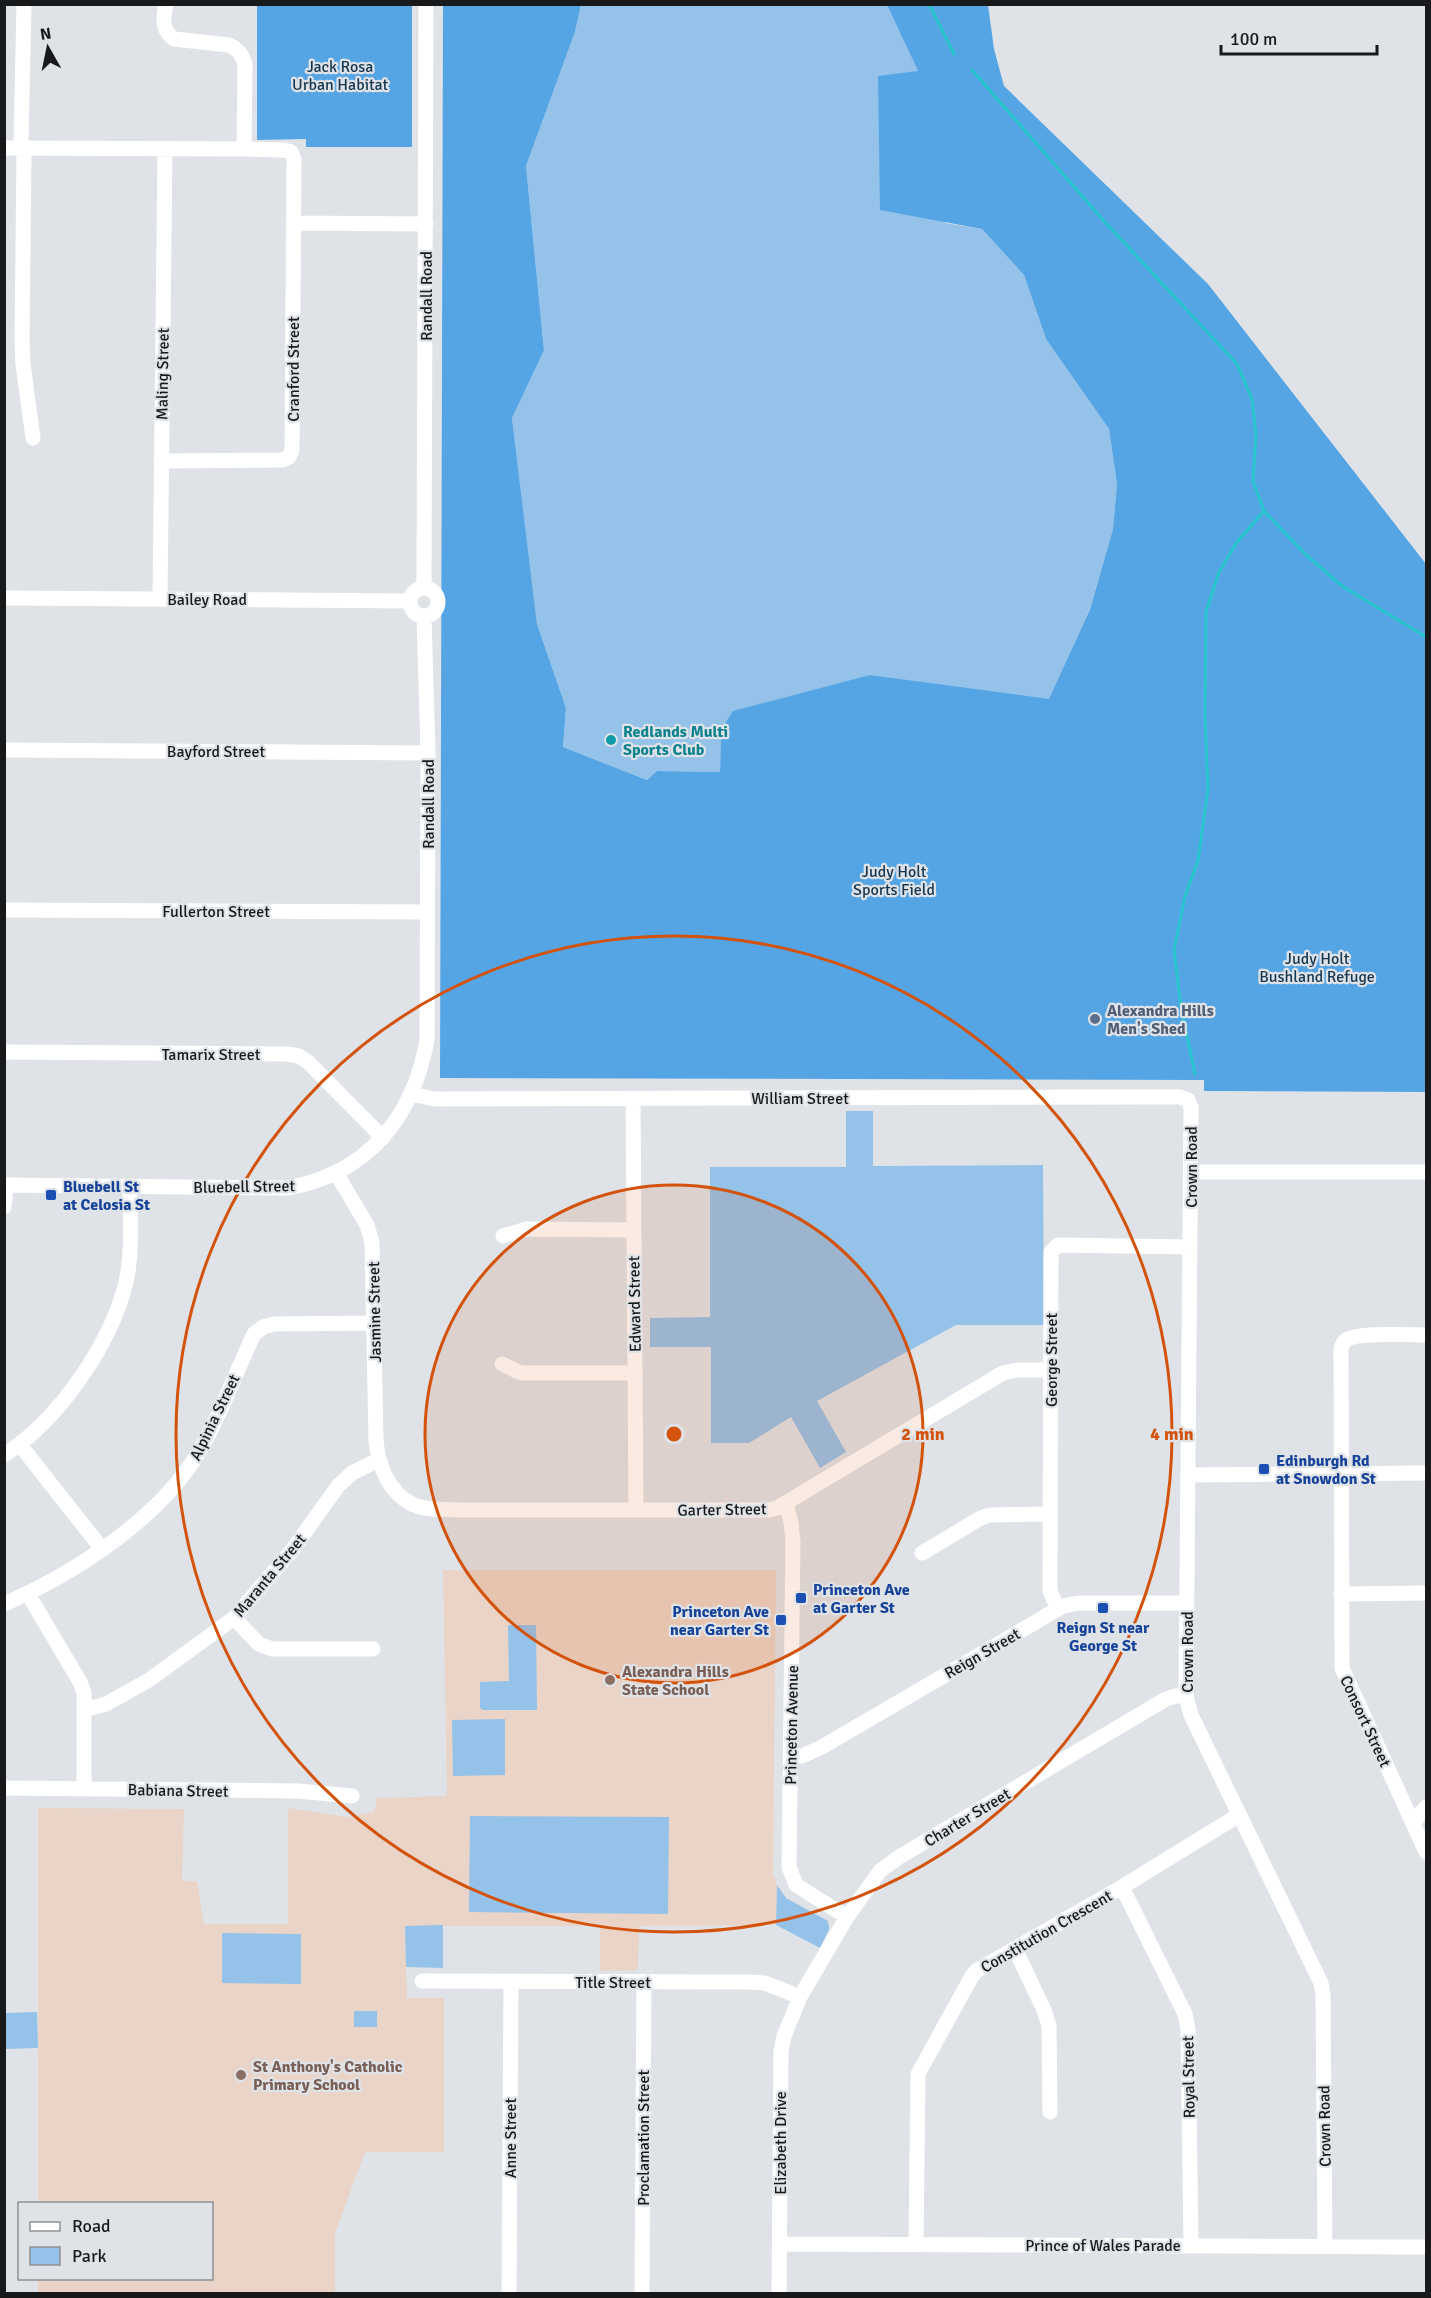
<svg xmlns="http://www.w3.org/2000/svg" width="1431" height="2298" font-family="Signika,sans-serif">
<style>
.education{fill:#ead4c7}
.green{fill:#94c2e9}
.forest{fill:#55a5e5}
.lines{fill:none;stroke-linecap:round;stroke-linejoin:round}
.stream{stroke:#27c6cc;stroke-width:3}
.minor{stroke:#fff;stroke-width:15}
.ring{fill:none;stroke:#d3530d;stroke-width:3}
.culture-dot{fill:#0f9aa8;stroke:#dfe3e7;stroke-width:2}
.service-dot{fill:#5c6f8a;stroke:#dfe3e7;stroke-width:2}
.transit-dot{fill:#1a4fb4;stroke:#dfe3e7;stroke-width:2}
.education-dot{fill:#8d6e63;stroke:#dfe3e7;stroke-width:2}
.labels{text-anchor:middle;stroke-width:4.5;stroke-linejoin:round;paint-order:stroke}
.park-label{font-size:16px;fill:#143650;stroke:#dfe3e7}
.street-label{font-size:16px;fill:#18191a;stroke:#dfe3e7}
.culture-label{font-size:16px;font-weight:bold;fill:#0d838f;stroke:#dfe3e7;text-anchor:start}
.service-label{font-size:16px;font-weight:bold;fill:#4e5e75;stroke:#dfe3e7;text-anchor:start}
.transit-label{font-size:16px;font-weight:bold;fill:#164399;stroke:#dfe3e7;text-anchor:start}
.education-label{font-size:16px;font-weight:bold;fill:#785e54;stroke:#dfe3e7;text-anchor:start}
.centre{fill:#d3530d;stroke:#dfe3e7;stroke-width:3}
.ring-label{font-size:18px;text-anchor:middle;font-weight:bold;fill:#d3530d;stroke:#dfe3e7;stroke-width:4.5;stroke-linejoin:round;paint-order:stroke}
</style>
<rect width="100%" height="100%" fill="#dfe3e7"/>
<path class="education" d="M443 1570H776L773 1872 777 1885 776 1925 639 1926 638 1970 600 1971V1926H405L407 1998H444V2152H365L335 2233V2293L38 2294V2279L212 2278V2204L38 2203V1808L184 1809 182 1880 197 1882 204 1924H288V1808L347 1817 374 1812 377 1798 447 1796Z"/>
<path class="green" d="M581 5H887L918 71 945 223 982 229 1024 275 1046 339 1109 429 1117 484 1113 529 1090 608 1049 700 870 675 721 730 720 772 657 771 647 780 563 747 566 708 537 624 512 418 544 349 526 166 575 32Z
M846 1111H873V1166L1043 1165 1044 1325H956L817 1401 846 1452 820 1468 791 1417 749 1443H711V1347H650V1318L710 1317V1167H846Z
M508 1625H536L537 1710H483L480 1708V1682L509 1681Z
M505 1719V1775L453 1776 452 1720Z
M470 1816 669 1817 668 1914 469 1912Z
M777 1885 786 1898 828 1921 829 1929 820 1948 776 1925Z
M443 1925V1968L406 1967 405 1926Z
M222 1933 301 1934V1984L222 1983Z
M354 2011H377V2027H354Z
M37 2012 38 2048 5 2049V2013Z"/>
<path class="forest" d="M257 5H412V147H306V139L257 140Z
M443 5H581L575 32 526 166 544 350 512 418 537 624 566 708 563 747 647 780 657 771 720 772 721 730 733 711 870 675 1049 699 1090 609 1113 529 1117 484 1109 429 1046 339 1024 275 982 229 880 210 878 76 918 71 887 5H988L994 49 1004 86 1208 284 1426 564V1092L1204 1091V1080L440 1078Z"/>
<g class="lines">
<path class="stream" d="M929 4 954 54
M972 70 1104 221 1237 364 1252 399 1256 435 1253 481 1264 511 1305 554 1342 586 1426 637
M1195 1074 1181 1007 1174 950 1185 896 1198 861 1208 789 1205 716 1206 612 1219 572 1237 542 1264 511"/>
<path class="minor" d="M24 4 21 141 24 154 22 340 23 364 33 438
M166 4C163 19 161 29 174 39L229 45C239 50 242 54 245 65L244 149
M4 148 244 149 284 150 291 152 294 159 292 450 289 457 282 460 161 461
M295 223 426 224
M424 587 426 4
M410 602a14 14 0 1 1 28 0a14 14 0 1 1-28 0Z
M4 598 410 601
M160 599 165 149
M4 750 428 753
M4 910 428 912
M4 1052 287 1054 299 1056 308 1062 383 1138
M411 1094 435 1099 1145 1097H1180L1188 1100 1191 1107 1186 1696 1191 1715 1321 1983 1323 1994 1325 2247
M633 1099 636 1509
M1191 1172H1426
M336 1173 367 1225 372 1242 376 1440C378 1464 388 1492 412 1504 426 1511 444 1509 459 1510H768L777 1508 1003 1373 1017 1370H1052
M4 1185 288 1188C368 1173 413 1118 427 1040L428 753 424 616
M4 1207 6 1185
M503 1236 527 1229 633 1230
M1426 1335C1411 1335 1356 1332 1346 1340 1343 1342 1343 1344 1341 1348L1342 1668 1426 1852
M502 1364 521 1373H634
M20 1445 102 1549
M4 1455C59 1420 111 1344 126 1282 133 1251 130 1217 130 1186
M1188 1475 1426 1473
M786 1505 791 1522 793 1542 789 1867 796 1885 847 1917
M922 1553 979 1519 989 1515 1050 1514
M28 1594 80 1682 84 1693V1789
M1341 1594 1426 1593
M4 1604C74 1574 162 1517 200 1450 221 1414 236 1372 254 1334L263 1327 274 1324 375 1323
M1058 1609 1050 1591V1585L1051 1252 1058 1245 1190 1247
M234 1618 259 1644 272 1649H373
M84 1710 106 1704 149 1680 234 1618 293 1549 338 1486 352 1473 378 1460
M791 1755 802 1756 822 1747 1063 1606 1078 1603H1187
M4 1788 298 1791 352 1796
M1413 1823 1426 1807
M1122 1887 1185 2014 1188 2029 1191 2245
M1015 1949 1044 2010 1049 2026 1050 2112
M422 1981 749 1982 765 1983 800 1997
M780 2244 1426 2247
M916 2244 918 2074 972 1976 976 1971 1122 1887 1239 1815
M509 2294 511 1982
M642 2294 644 1983
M779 2294 781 2051 784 2036 800 1997 847 1917 880 1871 899 1857 1166 1699 1176 1696H1186"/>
</g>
<circle cx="674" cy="1434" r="249" fill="#d3530d" fill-opacity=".12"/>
<g class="ring">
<circle cx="674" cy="1434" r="249"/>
<circle cx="674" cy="1434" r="498"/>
</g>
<circle class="culture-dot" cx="611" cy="740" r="6"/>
<circle class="service-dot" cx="1095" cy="1019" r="6"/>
<g class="transit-dot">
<rect x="45" y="1189" width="12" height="12" rx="3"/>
<rect x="1258" y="1463" width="12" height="12" rx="3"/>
<rect x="795" y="1592" width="12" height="12" rx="3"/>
<rect x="1097" y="1602" width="12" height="12" rx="3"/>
<rect x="775" y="1614" width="12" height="12" rx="3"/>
</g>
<g class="education-dot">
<circle cx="610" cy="1680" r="6"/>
<circle cx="241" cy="2075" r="6"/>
</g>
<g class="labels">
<g class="park-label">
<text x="340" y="72">Jack Rosa<tspan x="340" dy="18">Urban Habitat</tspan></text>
<text x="894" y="877">Judy Holt<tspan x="894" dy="18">Sports Field</tspan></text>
<text x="1317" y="964">Judy Holt<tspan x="1317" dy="18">Bushland Refuge</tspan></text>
</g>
<g class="street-label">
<text transform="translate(426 296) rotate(-90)" y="6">Randall Road</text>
<text transform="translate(293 369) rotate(-90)" y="6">Cranford Street</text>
<text transform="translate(162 374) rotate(-89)" y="6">Maling Street</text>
<text x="207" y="605">Bailey Road</text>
<text x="216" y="757">Bayford Street</text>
<text transform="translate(428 804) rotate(-90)" y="6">Randall Road</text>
<text x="216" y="917">Fullerton Street</text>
<text x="211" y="1060">Tamarix Street</text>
<text x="800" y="1104">William Street</text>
<text transform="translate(1191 1167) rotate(-90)" y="6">Crown Road</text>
<text transform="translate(244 1186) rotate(-1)" y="6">Bluebell Street</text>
<text transform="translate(634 1304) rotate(-91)" y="6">Edward Street</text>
<text transform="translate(374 1312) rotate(-91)" y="6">Jasmine Street</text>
<text transform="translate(1051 1360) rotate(-90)" y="6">George Street</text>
<text transform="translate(214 1417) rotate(-64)" y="6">Alpinia Street</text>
<text transform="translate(722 1509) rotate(-1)" y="6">Garter Street</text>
<text transform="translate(269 1575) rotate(-50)" y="6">Maranta Street</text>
<text transform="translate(1187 1652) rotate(-90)" y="6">Crown Road</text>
<text transform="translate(982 1653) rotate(-30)" y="6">Reign Street</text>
<text transform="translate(1366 1721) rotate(65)" y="6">Consort Street</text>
<text transform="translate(791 1725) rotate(-89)" y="6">Princeton Avenue</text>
<text transform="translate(178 1790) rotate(1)" y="6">Babiana Street</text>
<text transform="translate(967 1817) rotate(-31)" y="6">Charter Street</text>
<text transform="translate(1046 1931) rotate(-30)" y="6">Constitution Crescent</text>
<text x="613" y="1988">Title Street</text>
<text transform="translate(1188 2077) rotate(-91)" y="6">Royal Street</text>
<text transform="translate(1324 2126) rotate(-91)" y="6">Crown Road</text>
<text transform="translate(510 2138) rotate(-90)" y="6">Anne Street</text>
<text transform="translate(643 2138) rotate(-90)" y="6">Proclamation Street</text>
<text transform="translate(780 2143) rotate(-90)" y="6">Elizabeth Drive</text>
<text x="1103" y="2251">Prince of Wales Parade</text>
</g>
<g class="culture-label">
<text x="623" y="737">Redlands Multi<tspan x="623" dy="18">Sports Club</tspan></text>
</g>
<g class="service-label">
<text x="1107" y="1016">Alexandra Hills<tspan x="1107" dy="18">Men's Shed</tspan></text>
</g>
<g class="transit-label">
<text x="63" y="1192">Bluebell St<tspan x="63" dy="18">at Celosia St</tspan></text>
<text x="1276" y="1466">Edinburgh Rd<tspan x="1276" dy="18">at Snowdon St</tspan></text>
<text x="813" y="1595">Princeton Ave<tspan x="813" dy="18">at Garter St</tspan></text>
<text x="769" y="1617" text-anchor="end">Princeton Ave<tspan x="769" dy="18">near Garter St</tspan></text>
<text x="1103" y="1633" text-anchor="middle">Reign St near<tspan x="1103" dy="18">George St</tspan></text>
</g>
<g class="education-label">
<text x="622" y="1677">Alexandra Hills<tspan x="622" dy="18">State School</tspan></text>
<text x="253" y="2072">St Anthony's Catholic<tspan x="253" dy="18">Primary School</tspan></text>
</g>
</g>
<circle cx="674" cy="1434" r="9" class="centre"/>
<g class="ring-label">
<text x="923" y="1440">2 min</text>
<text x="1172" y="1440">4 min</text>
</g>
<rect width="1431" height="2298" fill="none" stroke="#18191a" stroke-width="12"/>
<rect x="18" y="2202" width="195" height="78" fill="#dfe3e7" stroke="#8f9295" stroke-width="1.5"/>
<rect x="30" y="2222" width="30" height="9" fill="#ffffff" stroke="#8f9295" stroke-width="1.5"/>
<text x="72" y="2232" font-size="18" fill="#18191a">Road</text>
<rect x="30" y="2247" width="30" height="18" fill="#94c2e9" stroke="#8f9295" stroke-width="1.5"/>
<text x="72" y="2262" font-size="18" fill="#18191a">Park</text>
<g transform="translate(48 48) rotate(351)" stroke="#dfe3e7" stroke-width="4.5" paint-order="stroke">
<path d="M0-4.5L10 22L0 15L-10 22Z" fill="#18191a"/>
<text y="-9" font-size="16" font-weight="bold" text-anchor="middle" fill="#18191a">N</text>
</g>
<path d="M1221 45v9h156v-9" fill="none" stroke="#18191a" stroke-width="3"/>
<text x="1230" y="45" font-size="18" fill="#18191a" stroke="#dfe3e7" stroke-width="4.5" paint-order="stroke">100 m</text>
</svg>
